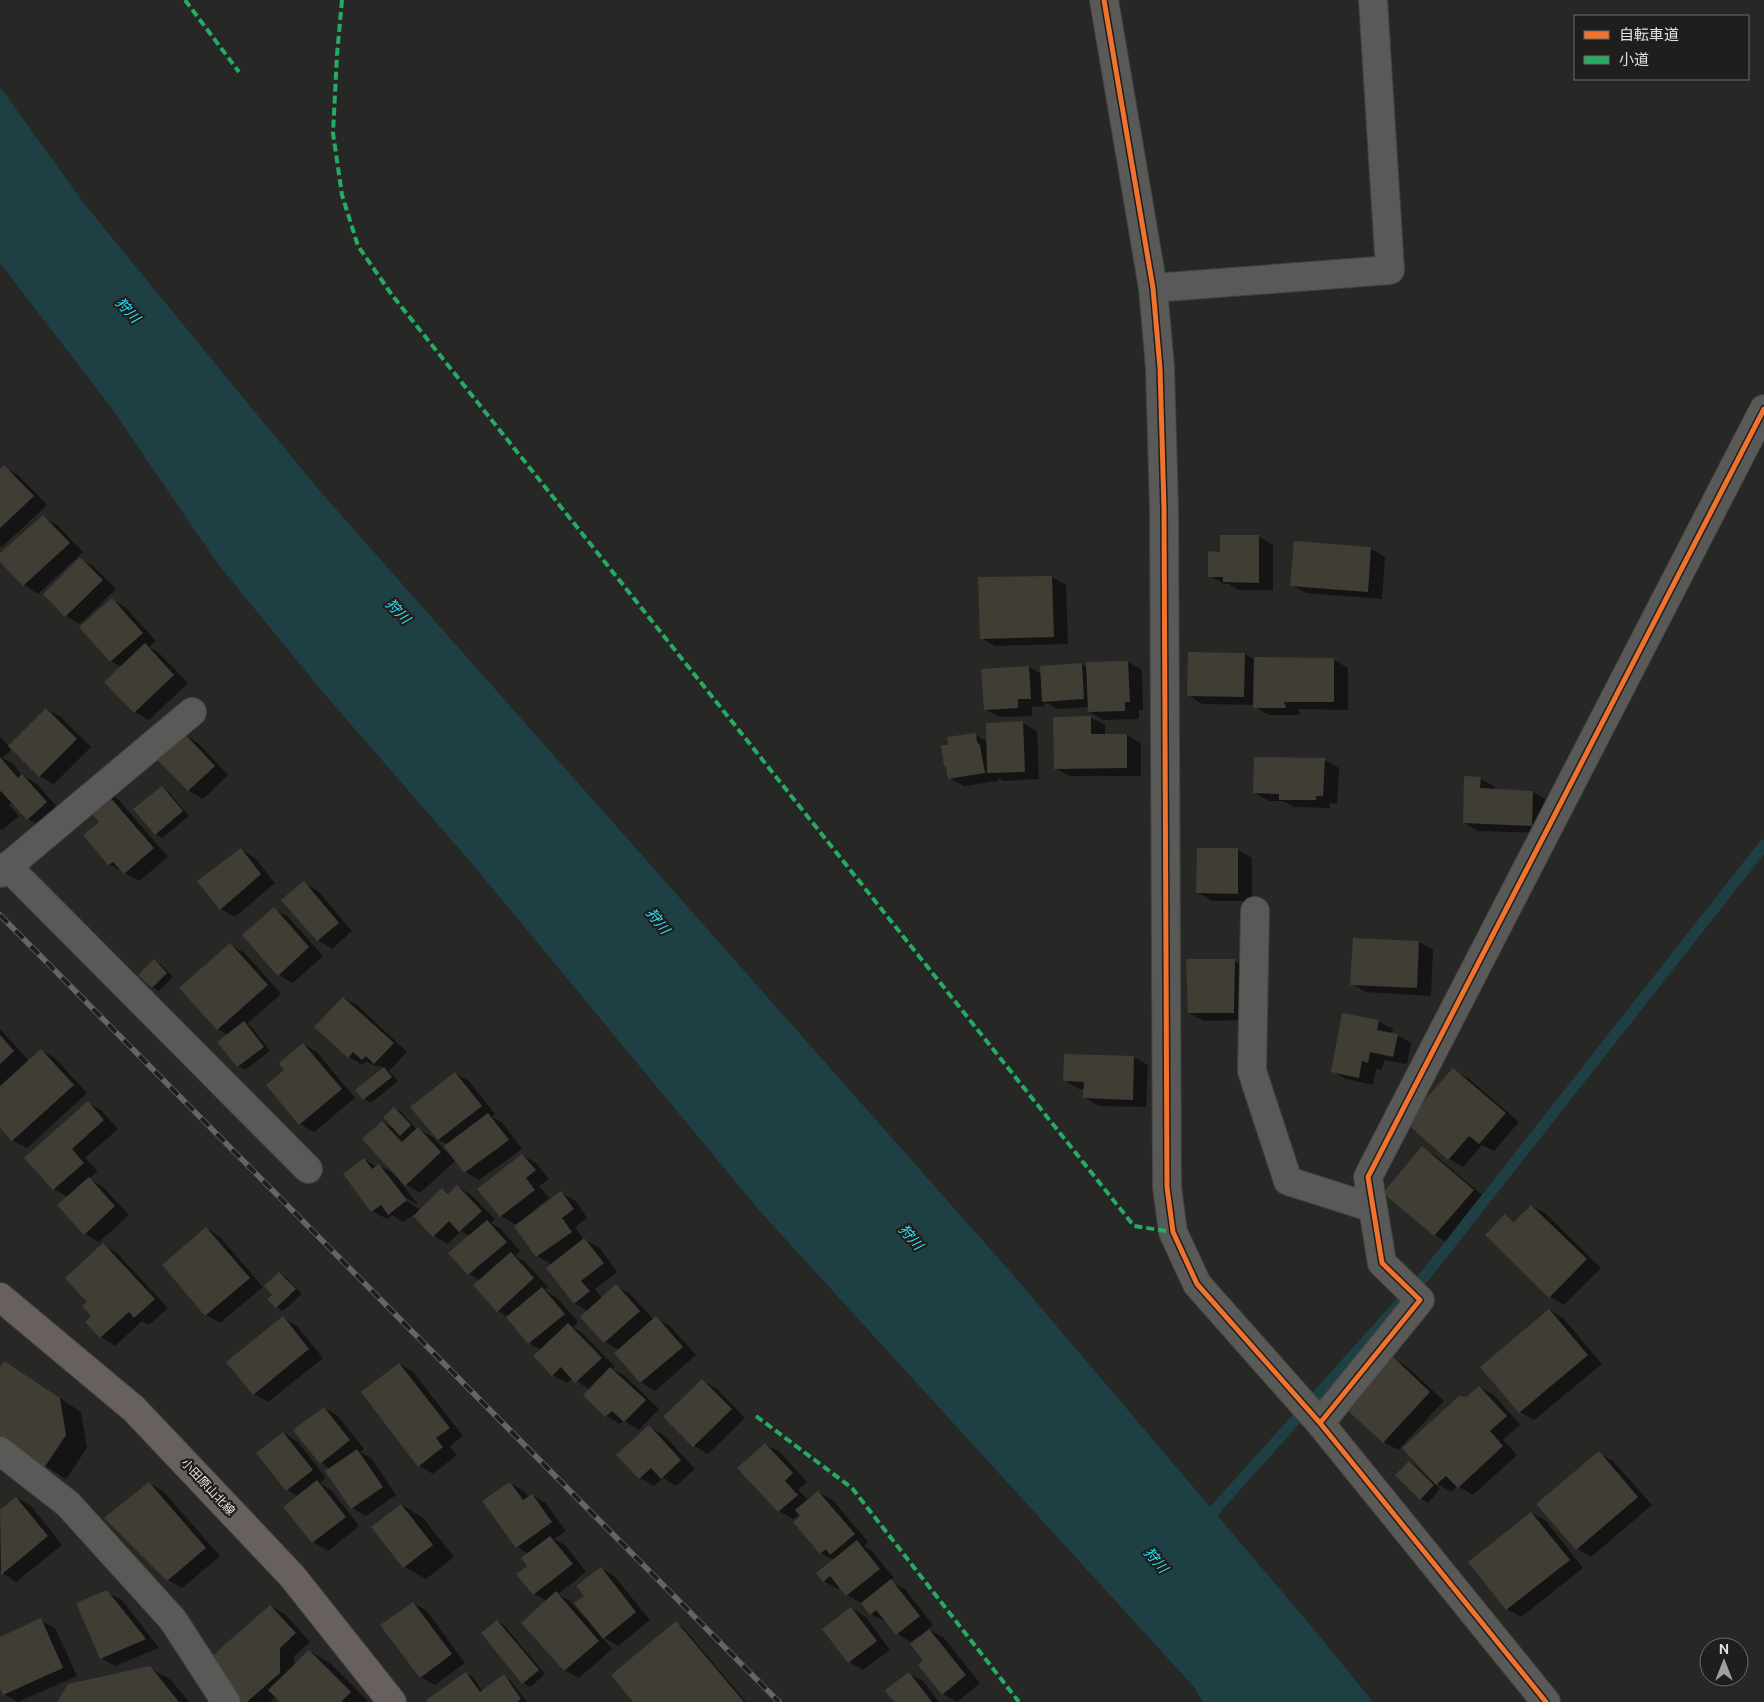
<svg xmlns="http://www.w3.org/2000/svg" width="1764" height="1702" font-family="Ubuntu,'Noto Sans JP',sans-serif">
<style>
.water{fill:#1e4045}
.shadow{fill:#0007}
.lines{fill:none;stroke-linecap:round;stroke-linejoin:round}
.stream{stroke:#1e4045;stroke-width:11}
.building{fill:#403d35}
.minor-casing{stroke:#424241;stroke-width:30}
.major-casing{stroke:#424241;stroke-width:30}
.minor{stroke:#595957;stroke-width:28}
.major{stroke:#67605d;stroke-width:28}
.rail-casing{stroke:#656564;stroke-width:5.5}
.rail{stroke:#1f1e1c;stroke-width:4;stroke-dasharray:11;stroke-linecap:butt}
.quiet{stroke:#26ab63;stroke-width:4;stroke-dasharray:8 4;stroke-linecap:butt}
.cycleway-casing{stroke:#1f1e1c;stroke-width:8}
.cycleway{stroke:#ef722f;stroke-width:5}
.labels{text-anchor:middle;stroke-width:4.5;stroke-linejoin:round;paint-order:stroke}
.street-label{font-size:12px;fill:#e1e1df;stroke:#1f1e1c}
.water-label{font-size:14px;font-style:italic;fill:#2ce6fa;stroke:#1f1e1c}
</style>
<rect width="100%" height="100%" fill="#272726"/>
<path class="water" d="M0 87 86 206 319 490 1014 1276 1312 1627 1373 1702H1203L1194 1687 758 1209 474 866 321 690 218 564 110 406 0 263Z"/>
<path class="shadow" d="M4 467 18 475 47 505 2 547 0 546V470Z
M43 517 57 525 83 552 38 594 24 585 0 560V555Z
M1221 537H1259L1273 545V590H1238L1229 584H1224L1210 576 1221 553Z
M1371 549 1385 557 1382 599 1306 593 1292 585Z
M80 559 94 567 116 589 80 624 66 616Z
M1052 577 1066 585 1068 644 995 646 981 638 979 579Z
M112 600 126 608 156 641 149 647 159 653 188 683 149 720 135 712 121 667 111 661Z
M1245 654 1256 660H1334L1348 668V710L1298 709 1300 715H1269L1255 707V705L1202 704 1188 695Z
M1128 662 1142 670 1143 710H1139V719L1103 720 1089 712V707L1058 709 1045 702V706L1032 707V716L1000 717 985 709 1029 667 1042 674 1082 664 1087 668Z
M47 709 61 717 91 747 54 784 39 776 12 749 2 758 12 763 22 775 37 784 60 810 42 827 28 819 12 802 9 805 19 816 2 830 0 829V736L9 747Z
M1090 717 1105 725V736L1127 735 1141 743V776H1069L1055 768Z
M1023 723 1037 731 1039 779 1003 781 998 778V781L964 786 949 778 950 746 975 735 988 742Z
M185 735 199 744 228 775 203 799 188 790Z
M1324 760 1339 768 1337 804 1330 803V808L1294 807 1283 801H1269L1255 793Z
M1480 778 1495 787 1494 790 1533 792 1547 800 1546 833 1478 831 1464 823Z
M162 788 168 791 189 816 162 838 155 834Z
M104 791 118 799 168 857 139 881 109 864 100 822Z
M241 849 255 858 275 883 235 917 221 909Z
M1238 850 1252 858V901H1212L1198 893Z
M304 883 318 891 352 931 332 949 318 940Z
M274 909 288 917 323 956 293 983 279 975Z
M1419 942 1433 950 1431 996 1366 992 1352 984Z
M230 945 245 953 281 994 247 1024 251 1026 270 1051 245 1070 238 1066 219 1042 228 1035 217 1029Z
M154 961 161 965 173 977 159 991 152 987Z
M1234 961 1249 969 1248 1020 1204 1021 1189 1013Z
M344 998 358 1006 407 1052 389 1071 398 1081 371 1103 364 1099 384 1068 378 1065 377 1067 366 1061 363 1065 349 1057 316 1027Z
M1378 1021 1393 1029 1392 1034 1397 1035 1411 1043 1407 1064 1384 1060 1382 1070 1376 1069 1373 1085 1346 1079 1332 1071Z
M0 1029 29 1061 41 1050 55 1058 87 1093 27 1148 12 1140 0 1127Z
M303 1044 317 1052 355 1098 314 1132 300 1124 286 1070Z
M1134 1057 1148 1065 1146 1107 1099 1106 1085 1098V1089H1079L1064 1080Z
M1453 1070 1468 1078 1519 1122 1494 1151 1482 1145 1463 1167 1449 1159Z
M455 1073 469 1081 495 1114 492 1117 503 1123 522 1149 479 1180 465 1172 448 1145 439 1140 412 1107Z
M88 1103 102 1111 118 1129 85 1158 98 1171 89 1179 103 1187 129 1215 99 1242 85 1234 68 1197 54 1189 26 1158Z
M394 1108 401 1112 417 1130 418 1129 433 1137 455 1161 420 1193 406 1185 401 1180 400 1181 418 1205 403 1196 401 1198 421 1210 442 1189 450 1194 457 1186 471 1195 495 1219 491 1223 501 1229 520 1251 515 1256 525 1262 548 1287 544 1290 556 1297 578 1322 573 1327 582 1333 615 1367 612 1369 625 1376 659 1409 639 1430 624 1421 620 1424 606 1416 590 1390 573 1378 567 1383 553 1375 541 1350 529 1343 508 1317 498 1311 480 1281 469 1274V1236L461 1231 448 1244 434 1236 413 1215 403 1222 392 1215 387 1219 372 1211 364 1159 377 1167 379 1165 395 1174 382 1122 396 1130Z
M1422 1148 1436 1156 1487 1199 1449 1244 1435 1235 1385 1193Z
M522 1155 536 1163 549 1179 539 1186 549 1198 533 1211 534 1212 561 1193 576 1201 587 1218 575 1227 584 1240 599 1247 617 1272 595 1289 602 1298 616 1286 630 1294 654 1320 656 1318 670 1326 696 1355 655 1391 641 1382 616 1353 619 1350 605 1342 588 1311 574 1303 552 1265 537 1256 515 1226 516 1225 501 1216 479 1189Z
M1532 1206 1546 1214 1601 1268 1564 1305 1550 1297 1505 1215 1516 1222Z
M206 1228 220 1237 263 1287 220 1323 206 1315 163 1265Z
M103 1245 117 1253 168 1308 149 1325 142 1321 115 1346 101 1337 87 1322 93 1316 89 1302Z
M279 1273 286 1277 302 1294 283 1311 276 1307 274 1295Z
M1550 1310 1564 1319 1602 1364 1534 1420 1520 1412Z
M283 1318 297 1326 323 1358 268 1402 254 1394Z
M1392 1357 1406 1366 1444 1401 1398 1450 1384 1442Z
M400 1364 414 1373 463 1436 450 1446 457 1455 433 1474 419 1466Z
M0 1369 25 1375 81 1412 87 1448 66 1479 0 1437Z
M703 1381 717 1389 745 1418 708 1454 694 1446Z
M1479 1387 1494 1395 1520 1425 1503 1440 1517 1455 1473 1495 1458 1486 1451 1492 1434 1482 1467 1398Z
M324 1408 338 1416 364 1449 360 1452 371 1458 396 1495 366 1516 352 1508 330 1469 321 1463Z
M649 1427 664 1435 695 1469 676 1486 663 1478 654 1486 640 1478Z
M284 1433 298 1442 326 1478 320 1483 331 1490 359 1526 328 1551 313 1542 285 1507 299 1497 287 1490Z
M765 1444 780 1452 807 1482 798 1490 809 1501 818 1492 833 1500 868 1542 864 1546 871 1550 894 1578 890 1581 905 1589 933 1625 928 1629 944 1638 980 1683 957 1702 943 1694 925 1661 920 1635 911 1642 897 1634 887 1621 886 1622 871 1614 862 1602 861 1603 847 1595 840 1587 838 1589 824 1581 834 1560 821 1553 800 1514 793 1519 779 1511Z
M1599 1453 1613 1461 1652 1505 1591 1557 1577 1549Z
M1409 1462 1416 1466 1440 1489 1428 1503 1421 1499Z
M149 1483 163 1491 220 1556 182 1588 168 1580 106 1518Z
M510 1483 524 1491 529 1497 532 1495 546 1503 566 1531 554 1539 565 1545 586 1572 558 1594 570 1601 585 1618 586 1617V1596L601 1568 615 1577 650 1620 618 1646 602 1637 612 1649 579 1678 564 1670 547 1601 534 1594 529 1566V1554L517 1547Z
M17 1498 31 1506 62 1545 16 1582 0 1571V1512Z
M402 1505 423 1518 454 1557 426 1579 404 1567 373 1527Z
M1531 1513 1546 1521 1583 1568 1521 1617 1507 1609Z
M107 1592 122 1600 159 1648 115 1666 101 1658Z
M413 1603 427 1611 465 1663 435 1685 420 1677Z
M270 1606 285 1614 310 1642 294 1656V1666L310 1651 331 1664 369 1702H279L280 1701 276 1696 270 1702H240Z
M851 1608 866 1617 890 1650 863 1670 849 1662Z
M40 1620 55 1628 77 1676 18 1702 4 1694 0 1685V1638Z
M497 1621 504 1625 545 1674 530 1687 523 1683Z
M676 1623 683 1627 746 1702H635Z
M150 1668 171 1680 189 1702H59Z
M466 1673 473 1677 482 1691 504 1676 510 1680 527 1702H429Z
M909 1673 923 1681 939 1702H895Z"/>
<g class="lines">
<path class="stream" d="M1205 1523 1211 1514 1429 1271 1764 845"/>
</g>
<path class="building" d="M4 465 34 496 0 528V469Z
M43 515 70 543 23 586 0 562V553Z
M1220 535H1259V583L1223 582V577H1208V551L1220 552Z
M1294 541 1371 547 1368 592 1290 586Z
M80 557 103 580 65 617 43 594Z
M1052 576 1054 637 980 639 978 577Z
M112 598 143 633 110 662 79 627Z
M145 643 174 675 134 713 104 682Z
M1188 652 1245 653 1244 697 1187 696Z
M1254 657 1334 658V702H1284L1286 708H1253Z
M1128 661 1130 702H1125V711L1088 712 1086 662Z
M1082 663 1084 699 1042 702 1040 666Z
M1029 666 1031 699H1018V708L984 710 981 669Z
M46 708 77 739 39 777 8 746Z
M1091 716V734H1127V768L1054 769 1053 717Z
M1023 721 1025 772 987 773 986 723Z
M976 733 977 742 980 745 985 773 948 779 946 767 944 766 941 745H948L947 737Z
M185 734 215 766 188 791 157 760Z
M0 757 18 778 22 774 47 802 27 820 1 791 0 792Z
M1254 757 1325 758 1323 796H1316V800H1279V794L1253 793Z
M1464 776 1481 777 1480 788 1533 791 1532 826 1463 823Z
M162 786 183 811 155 835 133 809Z
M103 789 154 848 124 874 113 862 108 865 83 835 99 822 85 805Z
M241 848 261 874 220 910 197 881Z
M1197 848H1238V894L1196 893Z
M304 881 339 923 317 941 281 900Z
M274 907 309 947 278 976 242 935Z
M1353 938 1419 941 1417 988 1350 985Z
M230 943 268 985 217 1030 179 988Z
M154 959 167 973 152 988 138 975Z
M1186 959H1235L1234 1013H1188Z
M343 997 394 1043 374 1064 366 1056 362 1060 353 1052 348 1058 314 1027Z
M1342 1013 1379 1020 1377 1030 1398 1034 1393 1057 1370 1052 1368 1063 1362 1061 1359 1078 1331 1072Z
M244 1021 264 1047 237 1067 217 1042Z
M0 1035 14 1051 0 1064Z
M303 1043 342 1089 299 1125 266 1085 284 1070 279 1063Z
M41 1049 74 1085 12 1141 0 1128V1086Z
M1064 1054 1134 1056 1133 1100 1083 1098 1084 1082 1063 1081Z
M384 1067 392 1077 363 1100 355 1090Z
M1453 1068 1506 1113 1479 1144 1469 1136 1448 1160 1405 1122Z
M455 1072 482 1106 438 1140 410 1107Z
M88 1101 104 1120 72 1149 84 1163 53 1190 24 1158Z
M394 1107 411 1125 400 1136 383 1117Z
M488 1113 509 1140 464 1173 444 1146Z
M382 1121 402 1142 418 1127 441 1152 405 1186 362 1139Z
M1422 1146 1474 1190 1434 1236 1383 1193Z
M522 1154 536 1170 526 1178 535 1190 500 1217 477 1189Z
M364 1158 372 1169 379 1164 407 1200 388 1215 381 1205 371 1212 343 1174Z
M89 1177 115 1206 84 1235 57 1205Z
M457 1185 482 1211 459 1232 449 1221 433 1237 413 1216 442 1188 448 1194Z
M561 1191 574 1209 562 1218 572 1232 536 1257 514 1226Z
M1531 1205 1587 1259 1549 1298 1485 1235 1505 1214 1514 1222Z
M487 1220 507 1242 468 1275 448 1253Z
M206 1227 250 1278 205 1316 162 1265Z
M584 1238 604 1263 581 1281 590 1291 574 1304 546 1268Z
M103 1243 155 1299 134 1318 129 1312 100 1338 85 1322 91 1316 82 1306 87 1302 65 1278Z
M511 1252 534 1278 497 1312 473 1285Z
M279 1272 296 1289 276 1308 267 1299 272 1295 264 1286Z
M616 1284 640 1311 604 1343 580 1317Z
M542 1287 565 1314 528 1344 506 1317Z
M1549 1309 1588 1355 1519 1413 1480 1367Z
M283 1316 309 1349 253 1395 226 1362Z
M656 1316 683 1347 640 1383 614 1353Z
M568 1323 602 1358 575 1383 561 1367 552 1376 533 1356Z
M1392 1356 1430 1392 1383 1443 1344 1407Z
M4 1361 60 1398 66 1435 44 1468 0 1439V1367Z
M399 1363 450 1428 436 1438 443 1447 418 1467 361 1392Z
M610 1367 646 1400 624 1422 612 1411 605 1417 583 1395Z
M702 1379 732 1409 693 1447 663 1417Z
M1479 1386 1507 1416 1490 1431 1503 1446 1458 1488 1446 1476 1436 1485 1402 1448 1459 1396 1466 1397Z
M324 1407 350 1440 320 1464 293 1430Z
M649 1425 681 1460 661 1479 651 1468 639 1479 616 1455Z
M283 1432 313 1470 286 1491 256 1453Z
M765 1443 793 1473 785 1481 798 1495 778 1512 737 1468Z
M357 1449 383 1487 351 1509 325 1471Z
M1599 1451 1638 1497 1576 1550 1536 1504Z
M1409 1461 1434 1485 1420 1500 1395 1475Z
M317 1480 346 1517 312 1543 283 1507Z
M149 1482 206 1548 167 1581 104 1518Z
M510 1482 523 1500 532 1494 552 1522 516 1548 482 1501Z
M818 1491 855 1534 830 1555 826 1549 820 1554 793 1522 800 1516 795 1510Z
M16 1497 48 1536 1 1575 0 1510Z
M401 1504 433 1545 403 1568 371 1527Z
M1531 1512 1570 1560 1506 1610 1468 1562Z
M550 1536 573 1564 533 1595 516 1574 527 1566 521 1558Z
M857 1540 880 1569 846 1596 830 1576 823 1582 816 1573Z
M601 1567 636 1612 603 1639 574 1603 584 1596 576 1586Z
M891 1579 920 1616 896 1635 876 1610 870 1615 861 1603Z
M107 1590 146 1639 100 1659 76 1603Z
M556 1591 599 1641 564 1671 521 1623Z
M413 1602 452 1654 420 1678 380 1625Z
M270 1605 296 1633 280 1648V1673L247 1702H239L204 1663Z
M851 1607 877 1641 848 1663 822 1629Z
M41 1618 63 1668 3 1695 0 1688V1637Z
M497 1620 539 1670 522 1684 481 1633Z
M676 1621 744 1702H633L611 1675Z
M929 1629 966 1675 942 1695 918 1665 923 1660 910 1644Z
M309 1650 351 1692 341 1702H277L279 1701 268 1690Z
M150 1666 179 1702H57L68 1684Z
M466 1672 480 1692 504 1674 521 1699 517 1702H427L426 1700Z
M909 1672 932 1702H894L885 1690Z"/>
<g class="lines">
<defs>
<path id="minor" d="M1104 0 1153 288 1160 368 1164 508 1167 1187 1173 1232 1197 1284 1320 1423 1546 1702
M1153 288 1390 270 1373 0
M7 866 308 1169
M0 873 192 712
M1255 911 1252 1071 1288 1181 1373 1208
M1320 1423 1420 1300 1382 1263 1368 1177 1764 409
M0 1451 68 1504 173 1620 226 1702"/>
<path id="major" d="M0 1297 134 1409 292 1576 392 1702"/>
</defs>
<use href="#minor" class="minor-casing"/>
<use href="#major" class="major-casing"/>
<use href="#minor" class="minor"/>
<use href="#major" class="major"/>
<defs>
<path id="rail" d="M0 915 779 1702"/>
</defs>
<use href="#rail" class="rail-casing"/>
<use href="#rail" class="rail"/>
<path class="quiet" d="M185 0 239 72
M342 0 337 55 333 133 342 195 358 246 392 295 1134 1226 1173 1232
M756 1416 852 1488 1019 1702"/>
<defs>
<path id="cycleway" d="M1104 0 1153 288 1160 368 1164 508 1167 1187 1173 1232 1197 1284 1320 1423 1546 1702
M1320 1423 1420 1300 1382 1263 1368 1177 1764 409"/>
</defs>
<use href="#cycleway" class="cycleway-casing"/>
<use href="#cycleway" class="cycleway"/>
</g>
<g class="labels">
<g class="street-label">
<text transform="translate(208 1487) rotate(47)" y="4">小田原山北線</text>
</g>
<g class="water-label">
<text transform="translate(128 310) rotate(47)" y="5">狩川</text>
<text transform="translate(398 611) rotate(46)" y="5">狩川</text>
<text transform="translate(658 921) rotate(52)" y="5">狩川</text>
<text transform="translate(911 1237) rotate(49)" y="5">狩川</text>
<text transform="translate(1156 1560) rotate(50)" y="5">狩川</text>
</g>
</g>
<rect x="1574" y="15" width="175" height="65" fill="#1f1e1c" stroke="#6d6c6a"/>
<rect x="1584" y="31" width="25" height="8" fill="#ef722f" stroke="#6d6c6a"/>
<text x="1619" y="40" font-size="15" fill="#e1e1df">自転車道</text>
<rect x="1584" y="56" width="25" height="8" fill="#26ab63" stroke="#6d6c6a"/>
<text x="1619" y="65" font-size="15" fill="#e1e1df">小道</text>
<g transform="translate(1724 1662)"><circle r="24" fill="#1f1e1c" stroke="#6d6c6a"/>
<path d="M0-4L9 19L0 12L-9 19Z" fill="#a0a09e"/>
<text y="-8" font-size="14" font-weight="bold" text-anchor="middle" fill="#e1e1df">N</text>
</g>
</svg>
